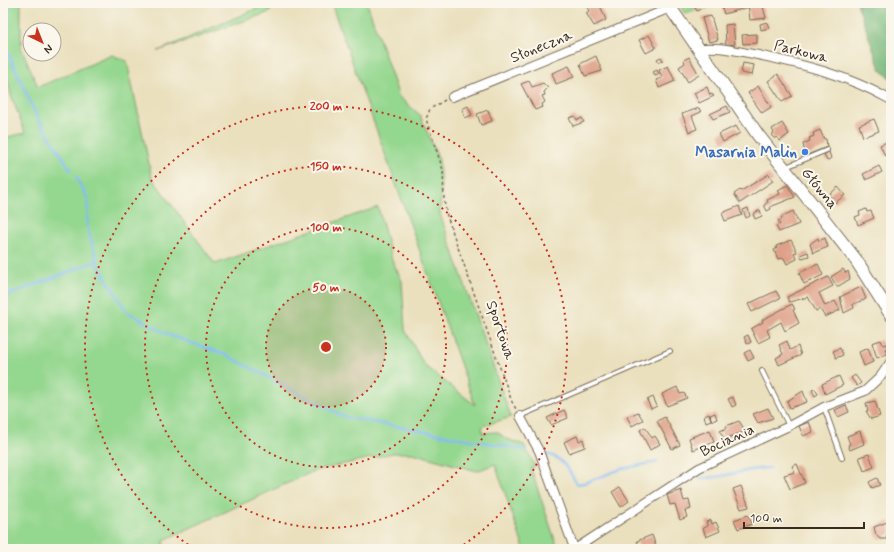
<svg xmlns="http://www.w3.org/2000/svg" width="894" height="552" font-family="Mynerve,sans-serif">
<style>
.green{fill:#94d78f;stroke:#688056}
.forest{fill:#77b87a;stroke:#59714c}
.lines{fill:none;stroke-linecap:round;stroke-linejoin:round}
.stream{stroke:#84bcf4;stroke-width:2.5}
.building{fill:#dfa088}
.lane-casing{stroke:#786a56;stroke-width:6}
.street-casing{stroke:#786a56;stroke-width:10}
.secondary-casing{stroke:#786a56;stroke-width:14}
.path{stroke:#786a56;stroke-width:1.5;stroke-dasharray:3 3;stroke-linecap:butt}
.lane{stroke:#fff;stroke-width:4}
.street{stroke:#fff;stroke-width:8}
.secondary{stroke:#fff;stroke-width:12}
.ring{fill:none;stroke:#c8321e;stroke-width:2;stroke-dasharray:2 4}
.shop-dot{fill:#3f7fe0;stroke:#fbf7ec;stroke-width:1.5}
.labels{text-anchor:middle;stroke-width:4;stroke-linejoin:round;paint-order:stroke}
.street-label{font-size:15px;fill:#3b2a1e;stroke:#fbf7ec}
.shop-label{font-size:15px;font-weight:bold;fill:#366cbe;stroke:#fbf7ec;text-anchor:end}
.centre{fill:#c8321e;stroke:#fbf7ec;stroke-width:2}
.ring-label{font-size:12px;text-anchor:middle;font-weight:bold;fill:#c8321e;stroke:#fbf7ec;stroke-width:4;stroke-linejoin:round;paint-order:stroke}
</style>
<rect width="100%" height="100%" fill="#fbf7ec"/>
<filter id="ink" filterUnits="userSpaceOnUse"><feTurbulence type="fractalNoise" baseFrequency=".025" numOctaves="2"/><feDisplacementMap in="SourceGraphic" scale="8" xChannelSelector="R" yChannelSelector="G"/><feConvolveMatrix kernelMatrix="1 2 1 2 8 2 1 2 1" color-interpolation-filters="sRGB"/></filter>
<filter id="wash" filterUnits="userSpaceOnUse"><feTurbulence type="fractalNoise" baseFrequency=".012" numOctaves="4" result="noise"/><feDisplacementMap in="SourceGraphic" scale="16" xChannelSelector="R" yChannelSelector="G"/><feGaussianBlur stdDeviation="0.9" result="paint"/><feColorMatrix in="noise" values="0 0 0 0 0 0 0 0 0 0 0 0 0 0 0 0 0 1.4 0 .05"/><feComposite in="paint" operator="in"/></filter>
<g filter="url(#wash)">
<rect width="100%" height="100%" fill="#eae0be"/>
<path class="green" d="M3 3H21V47L38 87 112 55 127 61 152 178 215 264 378 207 392 260 402 281 405 330 424 365 475 405 331 3H367L399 97 420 115 439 160 441 188 440 214 511 417 483 426 482 433 497 432 507 439 524 445 535 466 531 469 558 549H524L495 464 477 471 412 453H393L314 471 164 540V549H3V138L25 133 11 95 3 60Z
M687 3H690L695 11 685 14 680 6Z
M267 4 270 7V12L158 51Z"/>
<path class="forest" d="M857 3H891V79L880 69Z"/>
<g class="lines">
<path class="stream" d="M9 3 7 50 37 117 71 170
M76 177 88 199 87 226 99 267 127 312 169 335 226 355 345 417 526 450
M3 297 97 261
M544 454C561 455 569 470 577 484L584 483 621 469 657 462
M700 478C724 479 746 468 770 468"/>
</g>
<g id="blocks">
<path class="building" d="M585 3H599L606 20 594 26 586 13 589 11Z
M692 3H711L697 11Z
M741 3H747L749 7 724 14 722 8Z
M748 3H762L766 18 750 20Z
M711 16 718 40 709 42 702 18Z
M767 22 769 28 761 30 760 24Z
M733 24 735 44 726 45 725 25Z
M757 34V43L743 44 742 35Z
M649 35 656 48 646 53 639 40Z
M596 56 602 71 585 76 580 64Z
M661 57 663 60 659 62 657 59Z
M689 57 699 75 688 82 679 67 685 63 684 60Z
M743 63 754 65 752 75 741 73Z
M569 66 574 77 556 84 552 73Z
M668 66 675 81 659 88 656 80 662 78 659 70Z
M657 70 659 74 655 76 653 72Z
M778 74 792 96 782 102 768 81Z
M529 81 532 87 543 83 548 88 544 92 545 95 542 96 545 102 542 104 543 107 535 110 521 84Z
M758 86 771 107 762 113 748 93Z
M707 87 710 95 712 94 714 96 699 103 694 93Z
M468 106 472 115 465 118 462 109Z
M727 106 730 112 713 119 710 114Z
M699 108 701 112 692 116 697 129 689 132 682 114Z
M488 110 492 121 481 125 477 114Z
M575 116 577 120 582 118 584 122 573 126 569 118Z
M874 119 879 131 863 137 859 125Z
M782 123 789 134 780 141 777 137 775 139 771 135 774 133 772 129Z
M736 126 740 133 723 142 719 134Z
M820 130 824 139H826L827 147 807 155 806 152 805 153 803 144 810 141 809 138 814 136 813 133Z
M891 140V153L885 156 880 145Z
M829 152 831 158 827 161 824 154Z
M879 166 882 172 866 180 863 174Z
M769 174 773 181 740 203 734 194 740 190 741 191Z
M787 185 795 197 770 207 771 209 767 211 764 205 768 202 767 200 780 194 778 190Z
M838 187 845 195 835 203 829 195Z
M739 206 742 215 725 221 722 213Z
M748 208 750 216 746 218 743 210Z
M866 209 867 212 871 211 874 218 858 225 855 217 860 215 859 212Z
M760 210 762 216 755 219 753 214Z
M793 211 799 224 779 232 776 226 780 224 778 221 782 219 781 217Z
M818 238 819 241 825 238 828 247 813 253 810 244Z
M791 240 797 252 794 253 797 259 787 264 784 258 778 259 774 250 777 248 776 246Z
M808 252 809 256 802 258 800 255Z
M818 264 823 275 804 284 799 273Z
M843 269 846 273 848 271 850 279 837 287 831 277Z
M828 277 833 286 819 293 825 306 835 301 840 310 825 317 820 309 816 311 808 297 789 302 787 297Z
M861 287 866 299 853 304 854 308 844 313 840 297Z
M776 291 780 298 752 312 748 304Z
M792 304 795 309 793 310 799 323 785 331 781 322 767 330 770 337 758 343 751 329 763 322 762 320Z
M748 335 751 342 747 344 744 337Z
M881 340 883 345 886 344 888 348 885 349 887 354 877 358 872 343Z
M787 341 790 350 798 346 801 355 779 365 776 358 783 354 779 345Z
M840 348 843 355 836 358 833 351Z
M868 348 873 362 864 366 859 352Z
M750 350 754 358 748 361 744 353Z
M855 375 861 383 857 386 851 378Z
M839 376 843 385 825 394 822 384Z
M891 378V394H890L887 379Z
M677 387 680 394 684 393 687 398 667 406 662 394Z
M815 389 818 394 815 396 812 390Z
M803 391 807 402 790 408 787 401Z
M653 397 657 406 651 409 647 400Z
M733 397 736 405 732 407 728 399Z
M875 401 880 416 871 419 866 411H868L866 403Z
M846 405 849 412 838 417 835 410Z
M768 408 773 418 758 423 753 414Z
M564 410 568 418 551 425 547 418Z
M638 412 643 420 632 426 627 417Z
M715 413 717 419 712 421 710 415Z
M709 414 711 420 706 422 704 416Z
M665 417 680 445 672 449 657 421Z
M739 421 743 427 744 432 724 439 720 431 727 428 726 426Z
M809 422 813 432 803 436 799 426Z
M645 427 652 438 655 436 660 444 650 450 640 430Z
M710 430 714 442 693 450 689 438Z
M860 431 864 444 850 450 848 445 850 444 847 436Z
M577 436 579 441 583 439 585 447 569 453 564 442Z
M869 454 874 467 864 471 859 457Z
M797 464 805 483 790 489 784 475 795 472 792 466Z
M877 478 880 485 872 488 869 482Z
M741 486 749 507 741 509 733 489Z
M620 487 629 501 621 507 612 492Z
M681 490 684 501 689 500 691 509 685 511 687 517 680 520 675 504 670 505 667 495Z
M748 515 752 524 738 529 734 520Z
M711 520 712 524 716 522 720 531 706 537 703 528 708 526 706 522Z
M890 521 891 533 886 536 887 539H880L876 535 874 527Z
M652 535 657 549H640L637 541Z"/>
</g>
</g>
<g filter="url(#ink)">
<use href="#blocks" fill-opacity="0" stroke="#786a56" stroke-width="1"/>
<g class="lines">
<defs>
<path id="lane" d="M786 167 827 150
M762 371 789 426
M824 407 842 458
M520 416 670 351"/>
<path id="street" d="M699 49C716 45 736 51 753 54 803 64 847 75 891 100
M452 97 670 8
M520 416 539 451 574 548
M575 549 699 468 789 426 824 407 865 391 880 377 891 361"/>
<path id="secondary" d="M667 3 758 135 856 260 891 315"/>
</defs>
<use href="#lane" class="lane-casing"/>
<use href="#street" class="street-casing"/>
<use href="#secondary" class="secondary-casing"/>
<path class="path" d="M445 100 430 109 426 119 443 170 444 200 447 216 512 402 516 409"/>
<use href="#lane" class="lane"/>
<use href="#street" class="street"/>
<use href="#secondary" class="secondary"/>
</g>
</g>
<circle cx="326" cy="347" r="60" fill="#c8321e" fill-opacity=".12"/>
<g class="ring">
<circle cx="326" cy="347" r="60"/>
<circle cx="326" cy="347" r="120"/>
<circle cx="326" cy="347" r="181"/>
<path d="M193 548A241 241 0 1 1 459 548"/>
</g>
<circle class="shop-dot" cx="805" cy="152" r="4"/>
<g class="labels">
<g class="street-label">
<text transform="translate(541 46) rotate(-22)" y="5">Słoneczna</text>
<text transform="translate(801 51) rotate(14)" y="5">Parkowa</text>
<text transform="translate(820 188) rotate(51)" y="5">Główna</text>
<text transform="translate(501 330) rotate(71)" y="5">Sportowa</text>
<text transform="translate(727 440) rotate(-25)" y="5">Bociania</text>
</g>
<g class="shop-label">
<text x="797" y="157">Masarnia Malin</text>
</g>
</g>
<circle cx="326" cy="347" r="6" class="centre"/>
<g class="ring-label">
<text x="326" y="110">200 m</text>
<text x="326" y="170">150 m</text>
<text x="326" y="231">100 m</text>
<text x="326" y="291">50 m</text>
</g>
<rect width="894" height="552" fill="none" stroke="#fbf7ec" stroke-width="16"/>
<g transform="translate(42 42) rotate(137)"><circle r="19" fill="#fbf7ec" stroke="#aea59a"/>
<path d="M0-3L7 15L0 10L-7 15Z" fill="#c8321e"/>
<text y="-6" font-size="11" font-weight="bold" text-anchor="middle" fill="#3b2a1e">N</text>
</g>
<path d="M744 522v6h120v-6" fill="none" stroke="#3b2a1e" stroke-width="2"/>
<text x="750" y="522" font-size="12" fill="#3b2a1e" stroke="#fbf7ec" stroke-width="3" paint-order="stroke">100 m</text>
</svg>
